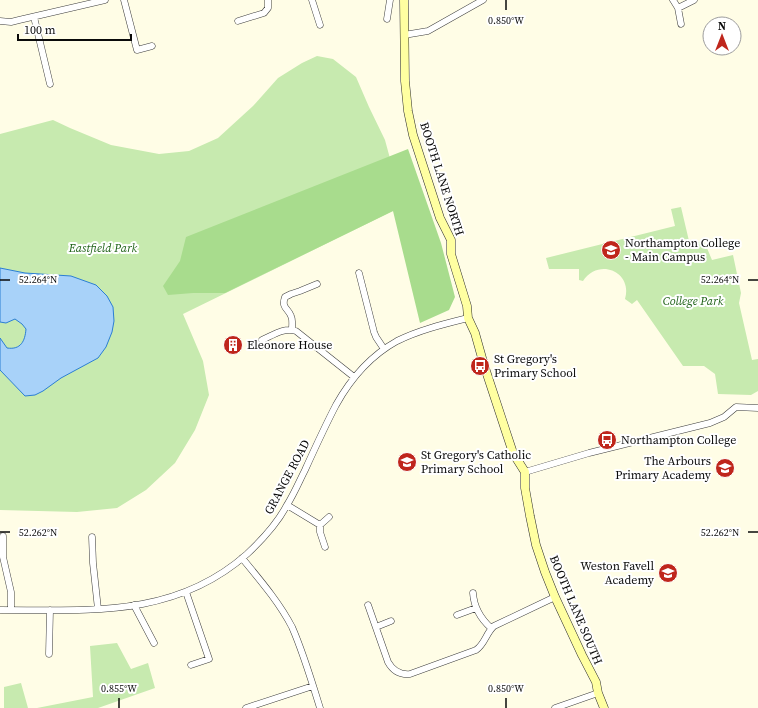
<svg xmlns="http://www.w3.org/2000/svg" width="758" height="708" font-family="'Source Serif 4',serif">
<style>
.green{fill:#c7eaaf}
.forest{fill:#a8dc8d}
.water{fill:#a8d2f9;stroke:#2b7ed4}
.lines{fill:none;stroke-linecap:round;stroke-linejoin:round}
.street-casing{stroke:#3d3d3d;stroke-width:7}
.secondary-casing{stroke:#2c2c2c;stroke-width:9}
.street{stroke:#fff;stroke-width:6}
.secondary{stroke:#ffffa1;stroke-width:8}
.ticks{fill:none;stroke:#0a0a0a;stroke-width:1.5}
.labels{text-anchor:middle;stroke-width:4;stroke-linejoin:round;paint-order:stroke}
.street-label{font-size:12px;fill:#0a0a0a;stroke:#fff}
.poi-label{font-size:12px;fill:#0a0a0a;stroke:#fff;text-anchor:start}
.park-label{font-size:12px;font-style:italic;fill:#206318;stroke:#fff}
.ticks-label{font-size:10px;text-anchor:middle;fill:#0a0a0a;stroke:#fff;stroke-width:4;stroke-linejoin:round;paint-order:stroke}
</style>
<rect width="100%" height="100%" fill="#fffde6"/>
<path class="green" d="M317 56 333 59 356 77 369 107 385 140 395 177 393 211 183 314 203 361 209 395 195 430 175 463 146 490 117 508 77 512 0 510V134L53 120 70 128 111 145 159 154 189 151 218 138 253 106 278 78 302 63Z
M681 207 689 241 685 242V244L704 241 712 260 733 255 741 293 739 303 752 360 758 359V391L751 395 718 394 715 374 704 366H683L637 300 632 304 625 299C633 272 599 257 583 281L579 280V269H549L546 258 675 226 671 209Z
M117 643 131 669 148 663 155 688 98 708H37L93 697 90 646Z
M21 683 28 708H4V687Z"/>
<path class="forest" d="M408 149 441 243 455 297 449 310 420 323 393 211 225 293H193L168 295 163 286 180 261 186 237Z"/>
<path class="water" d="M0 268 25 273 71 276 96 285 107 296 113 307 114 321 112 332 106 347 98 358 61 378 43 391 35 395 25 396 0 370V338L7 348C21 350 25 341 26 329L22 324 15 319 6 323 0 322Z"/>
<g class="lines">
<defs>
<path id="street" d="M124 0 137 50 152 46
M312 0 320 25
M673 0 678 8 681 24
M678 8 694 0
M34 17 50 84
M387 19 390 0
M0 21 11 22 19 20 105 0
M238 21 264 13 268 8V0
M404 35 428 31 483 0
M359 273 374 332 376 337 384 349
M292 329C292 325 293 320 291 316 288 308 281 308 285 297L291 294 300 291 317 284
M262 340C273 335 284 327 296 331L354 377
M525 472 589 453 710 423 724 417 736 407 758 408
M287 505 320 525V532L325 547
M320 525 329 517
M3 536V557L11 592V610
M92 537 93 563 98 609
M242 558C260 580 279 602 292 627 303 652 312 682 320 708
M186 592 209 659 191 665
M473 593C474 608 481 619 491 628
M134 605 154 643
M368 605 388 662C393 671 400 675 410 674L476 650C485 644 486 633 494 626L555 597
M0 610C89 610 175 618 247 554 262 540 277 524 287 505 294 494 299 482 305 470 315 448 325 426 336 405 351 378 370 356 397 341 419 330 444 324 468 318
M457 615 476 608
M376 627 391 621
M49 654 50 610
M246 708 313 686
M555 708 598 693"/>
<path id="secondary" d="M404 0 405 81 408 111 413 135 440 218 451 240V254L467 306 468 318 475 333 484 365 513 453 525 472V488L530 516 536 545 545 572 555 597 582 655 596 682 598 693 604 708"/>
</defs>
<use href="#street" class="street-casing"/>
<use href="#secondary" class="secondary-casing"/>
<use href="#street" class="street"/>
<use href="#secondary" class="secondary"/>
</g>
<path class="ticks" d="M506 0V10M0 280H10M748 280H758M0 532H10M748 532H758M119 698V708M506 698V708"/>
<defs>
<symbol id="university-disc" viewBox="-11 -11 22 22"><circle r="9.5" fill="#bf261c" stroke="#fff"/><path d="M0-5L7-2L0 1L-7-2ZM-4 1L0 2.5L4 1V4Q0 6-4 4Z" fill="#fff"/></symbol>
<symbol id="building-disc" viewBox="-11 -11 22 22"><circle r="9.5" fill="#bf261c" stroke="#fff"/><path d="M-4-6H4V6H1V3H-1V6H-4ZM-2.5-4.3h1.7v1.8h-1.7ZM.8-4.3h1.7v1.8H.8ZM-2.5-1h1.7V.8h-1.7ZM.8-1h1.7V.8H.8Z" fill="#fff"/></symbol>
<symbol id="bus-disc" viewBox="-11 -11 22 22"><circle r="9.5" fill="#bf261c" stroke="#fff"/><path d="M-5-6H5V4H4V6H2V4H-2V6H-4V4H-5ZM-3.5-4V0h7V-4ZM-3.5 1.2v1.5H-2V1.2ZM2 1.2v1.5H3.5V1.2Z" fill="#fff"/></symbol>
<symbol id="school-disc" viewBox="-11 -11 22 22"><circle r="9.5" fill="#bf261c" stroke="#fff"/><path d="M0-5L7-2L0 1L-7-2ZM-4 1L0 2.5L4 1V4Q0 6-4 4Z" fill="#fff"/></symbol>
</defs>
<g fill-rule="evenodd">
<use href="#university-disc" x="600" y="239" width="22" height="22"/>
<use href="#building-disc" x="222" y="334" width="22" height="22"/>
<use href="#bus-disc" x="469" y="355" width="22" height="22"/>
<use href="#bus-disc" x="596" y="429" width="22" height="22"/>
<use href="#school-disc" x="396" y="451" width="22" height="22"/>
<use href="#school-disc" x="714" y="457" width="22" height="22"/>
<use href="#school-disc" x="657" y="562" width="22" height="22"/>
</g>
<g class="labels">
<g class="street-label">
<text transform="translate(442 179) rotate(72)" y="4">BOOTH LANE NORTH</text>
<text transform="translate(287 477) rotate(-62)" y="4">GRANGE ROAD</text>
<text transform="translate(576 610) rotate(67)" y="4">BOOTH LANE SOUTH</text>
</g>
<g class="poi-label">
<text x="625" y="247">Northampton College<tspan x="625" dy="14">- Main Campus</tspan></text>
<text x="247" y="349">Eleonore House</text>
<text x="494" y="363">St Gregory's<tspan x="494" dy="14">Primary School</tspan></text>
<text x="621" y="444">Northampton College</text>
<text x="421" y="459">St Gregory's Catholic<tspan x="421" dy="14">Primary School</tspan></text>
<text x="711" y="465" text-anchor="end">The Arbours<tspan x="711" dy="14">Primary Academy</tspan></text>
<text x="654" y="570" text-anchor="end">Weston Favell<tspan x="654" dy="14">Academy</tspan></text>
</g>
<g class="park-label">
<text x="103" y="252">Eastfield Park</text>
<text x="693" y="305">College Park</text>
</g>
</g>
<g class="ticks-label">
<text x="506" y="24">0.850°W</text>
<text x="38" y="283">52.264°N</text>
<text x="720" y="283">52.264°N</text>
<text x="38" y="536">52.262°N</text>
<text x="720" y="536">52.262°N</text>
<text x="119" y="692">0.855°W</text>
<text x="506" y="692">0.850°W</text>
</g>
<g transform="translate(722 36)"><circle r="19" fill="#ffffff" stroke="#9d9d9d"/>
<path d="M0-3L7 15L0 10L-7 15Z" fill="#bf261c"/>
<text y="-6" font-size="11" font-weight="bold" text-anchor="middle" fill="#0a0a0a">N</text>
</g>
<path d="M18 34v6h113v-6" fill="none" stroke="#0a0a0a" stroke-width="2"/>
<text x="24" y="34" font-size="12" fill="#0a0a0a" stroke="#ffffff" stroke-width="3" paint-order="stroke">100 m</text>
</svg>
